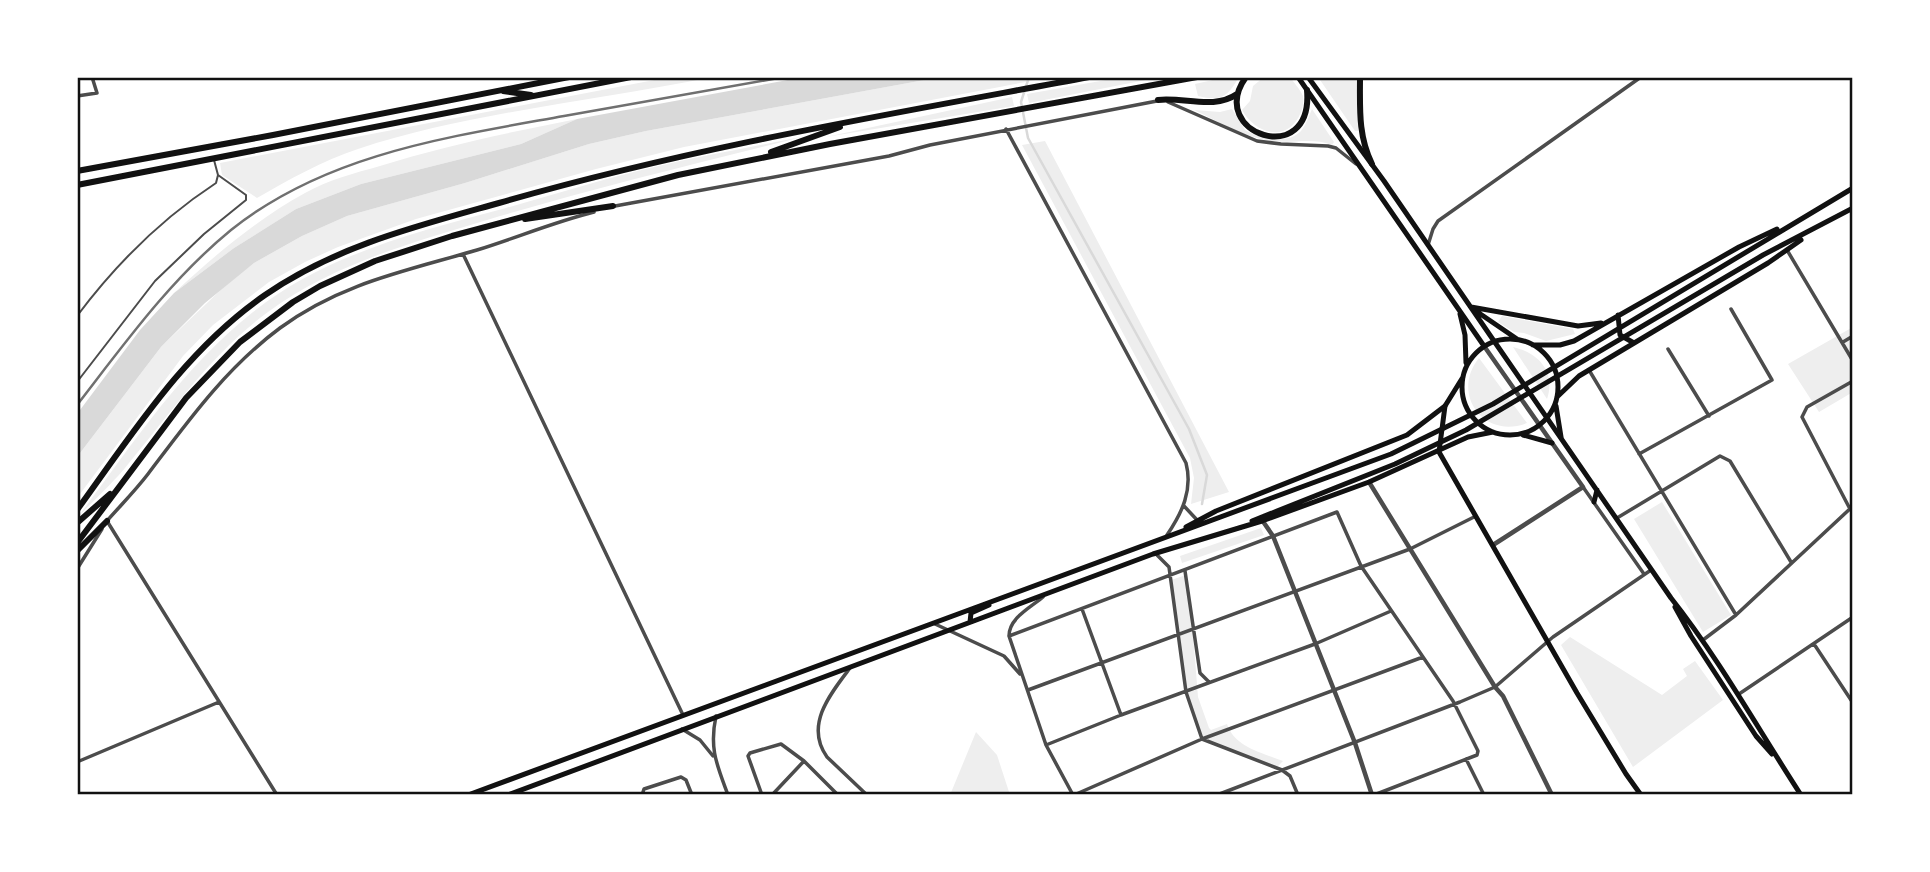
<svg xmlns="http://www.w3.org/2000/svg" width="1930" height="872" font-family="Spectral,serif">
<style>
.green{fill:#eee}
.water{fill:#d9d9d9}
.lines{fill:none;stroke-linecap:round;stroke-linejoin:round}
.stream{stroke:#d9d9d9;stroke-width:2.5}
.service{stroke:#4c4c4c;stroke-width:2}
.minor{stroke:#4c4c4c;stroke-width:3.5}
.tertiary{stroke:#4c4c4c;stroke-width:4.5}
.secondary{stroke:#111;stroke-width:5}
.primary{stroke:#111;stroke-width:5}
.trunk{stroke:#111;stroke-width:6}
.rail{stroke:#707070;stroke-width:2.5}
.neatline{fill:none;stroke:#111;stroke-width:2.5}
</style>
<rect width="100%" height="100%" fill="#fff"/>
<path class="green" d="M670 77H712C597 101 470 112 358 149 322 161 290 179 257 198L222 175 220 163Z
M941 77H1052L684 147 596 169 416 219 338 247 305 262 269 282 213 325 183 356 77 498V457L161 347 229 282 254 263 302 236 347 216 465 183 589 144 646 131Z
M1123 77H1161L1029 103 1027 94Z
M1226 77H1239C1228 96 1222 102 1198 96L1195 84Z
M1264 77H1290C1294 83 1300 89 1303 96 1304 101 1303 107 1301 112 1289 143 1256 135 1242 110L1250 101 1253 86Z
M1318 77H1357L1358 131H1355Z
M1012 97 1014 106 826 137Z
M1232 109 1245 130C1260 139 1288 145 1301 131 1306 125 1309 116 1312 109L1334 142 1332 145C1312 137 1292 144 1271 141 1244 137 1219 122 1194 110L1220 112Z
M577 119 521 144 361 184 296 209 234 248 174 293C215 255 256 220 305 193 328 180 355 173 380 166 444 146 511 132 577 119Z
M810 135C702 162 594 188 487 220 411 243 333 264 268 312 212 353 173 410 129 463 114 482 95 499 78 517 132 445 182 368 253 312 326 254 417 232 506 208 555 194 604 179 654 167 706 155 758 146 810 135Z
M1045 141 1229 492 1191 504 1194 478 1190 458 1022 145Z
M1502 316 1573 329 1575 334 1546 341 1524 333 1514 332 1498 322Z
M1853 327V392L1819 412 1788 364Z
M1513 347C1539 353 1556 372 1547 399Z
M1479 358 1527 423C1484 440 1450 394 1479 358Z
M1662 502 1731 615 1703 632 1634 519Z
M1261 528 1264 535 1182 563 1180 556Z
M1186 575 1192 622 1198 697 1209 728 1211 730 1227 724C1234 747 1263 753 1283 761L1277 767 1202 738 1186 692 1171 580Z
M1570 637 1662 695 1687 676 1683 669 1695 661 1723 700 1633 767 1561 645Z
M976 732 997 755 1010 795H950Z"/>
<path class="water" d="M804 77H941L646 131 589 144 465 183 347 216 302 236 254 263 205 303 161 347 77 457V414L140 330 174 293 234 248 296 209 361 184 521 144 577 119Z"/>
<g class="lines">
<path class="stream" d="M1029 77 1021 102 1028 138 1189 429 1207 475 1202 504"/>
<path class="service" d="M77 316C116 264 161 219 216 183L218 175 214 160
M77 382 155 281 204 234 246 200V195L218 175"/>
<path class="minor" d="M77 96 97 93 92 77
M1168 102 1257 141 1281 144 1328 146 1336 148 1356 164
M1006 129 1186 463C1193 490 1182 513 1167 535
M615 206 889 156 930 145 1157 101
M1428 245 1433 229 1438 221 1641 77
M1787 250 1853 361
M463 254 683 715
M1843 342 1853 336
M1668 349 1709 416
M1589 370 1736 615
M1639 454 1772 380 1731 309
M1583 487 1644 574
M1184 506 1198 521
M1850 509 1802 417 1807 407 1853 381
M1617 518 1720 456 1730 461 1791 562
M107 521 277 795
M106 522C120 506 135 491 148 474 188 421 226 368 280 328 341 283 406 271 477 250 516 238 554 222 594 212
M1156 554 1169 567 1186 692 1202 739 1282 770 1290 776 1298 795
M77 569 102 529
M1185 571 1200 673 1208 681
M1043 597C1030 608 1009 618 1009 636L1046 745 1073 795
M1082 609 1121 715
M935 624 1004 656 1020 674
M1009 636 1337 512 1361 566 1453 701 1478 751 1477 755 1374 795
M1703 640 1736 615 1853 506
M1814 644 1853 703
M850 668C831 693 804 725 827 757L867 795
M1028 690 1410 549 1476 516
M1739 694 1853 617
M716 716C709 749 717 765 728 795
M682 729 700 740 713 756
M1046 745 1121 715 1315 644 1391 611
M1466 759 1484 795
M77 762 219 702
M642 795 644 789 681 777 686 780 692 795
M762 795 748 756 750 753 781 744 804 761 838 795
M772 795 804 761
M1074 795 1202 739 1423 657
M1217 795 1460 702 1495 687 1553 637 1651 570"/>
<path class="tertiary" d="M1484 346 1583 487 1493 545
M1369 482 1495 687 1503 696 1552 795
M1262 520 1273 536 1355 743 1372 795"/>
<path class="secondary" d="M1494 341 1671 598C1720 660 1758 729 1801 795
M1445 406 1439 452 1577 693 1626 774 1641 795
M1594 502 1597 490
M1675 607 1691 636 1756 736 1772 754"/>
<path class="primary" d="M1298 77 1484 346
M1308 77 1384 181 1494 341
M1471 307 1578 326 1601 323
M1473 309 1517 339
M1460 314 1465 335 1466 363
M1618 315 1620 335 1634 343
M1462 387a48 48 0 1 1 96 0a48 48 0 1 1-96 0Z
M1533 345H1560L1574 341 1739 247 1777 229
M1557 397 1579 376 1768 263 1801 240
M1556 406 1561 437
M1523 435 1552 443
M1252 521 1395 464 1466 430 1763 255 1853 208
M1186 527 1216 511 1407 435 1445 406 1463 377
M970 622 971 613 989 605
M468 795 1391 454 1493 404 1853 188
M508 795 1153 554 1262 521 1369 482 1468 437 1493 432"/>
<path class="trunk" d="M1246 77C1205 134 1314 170 1307 90
M1360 77C1360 108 1358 136 1372 164
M503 91 531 95
M1158 100C1185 97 1214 110 1237 94
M771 152 840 127
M77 171 273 135 569 77
M77 185 631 77
M525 219 613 206
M77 510C133 433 185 350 265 295 336 246 417 226 499 203 693 147 891 114 1089 77
M77 523 110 494
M77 543 186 398 240 342 293 302 320 286 375 261 452 236 678 175 830 144 1197 77
M77 551 107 521"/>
<path class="rail" d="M77 405C125 343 170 280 231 230 326 154 448 137 564 116 638 103 711 90 784 77"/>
</g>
<rect width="1930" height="872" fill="none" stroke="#ffffff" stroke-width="158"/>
<rect x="79" y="79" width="1772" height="714" class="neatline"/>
</svg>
